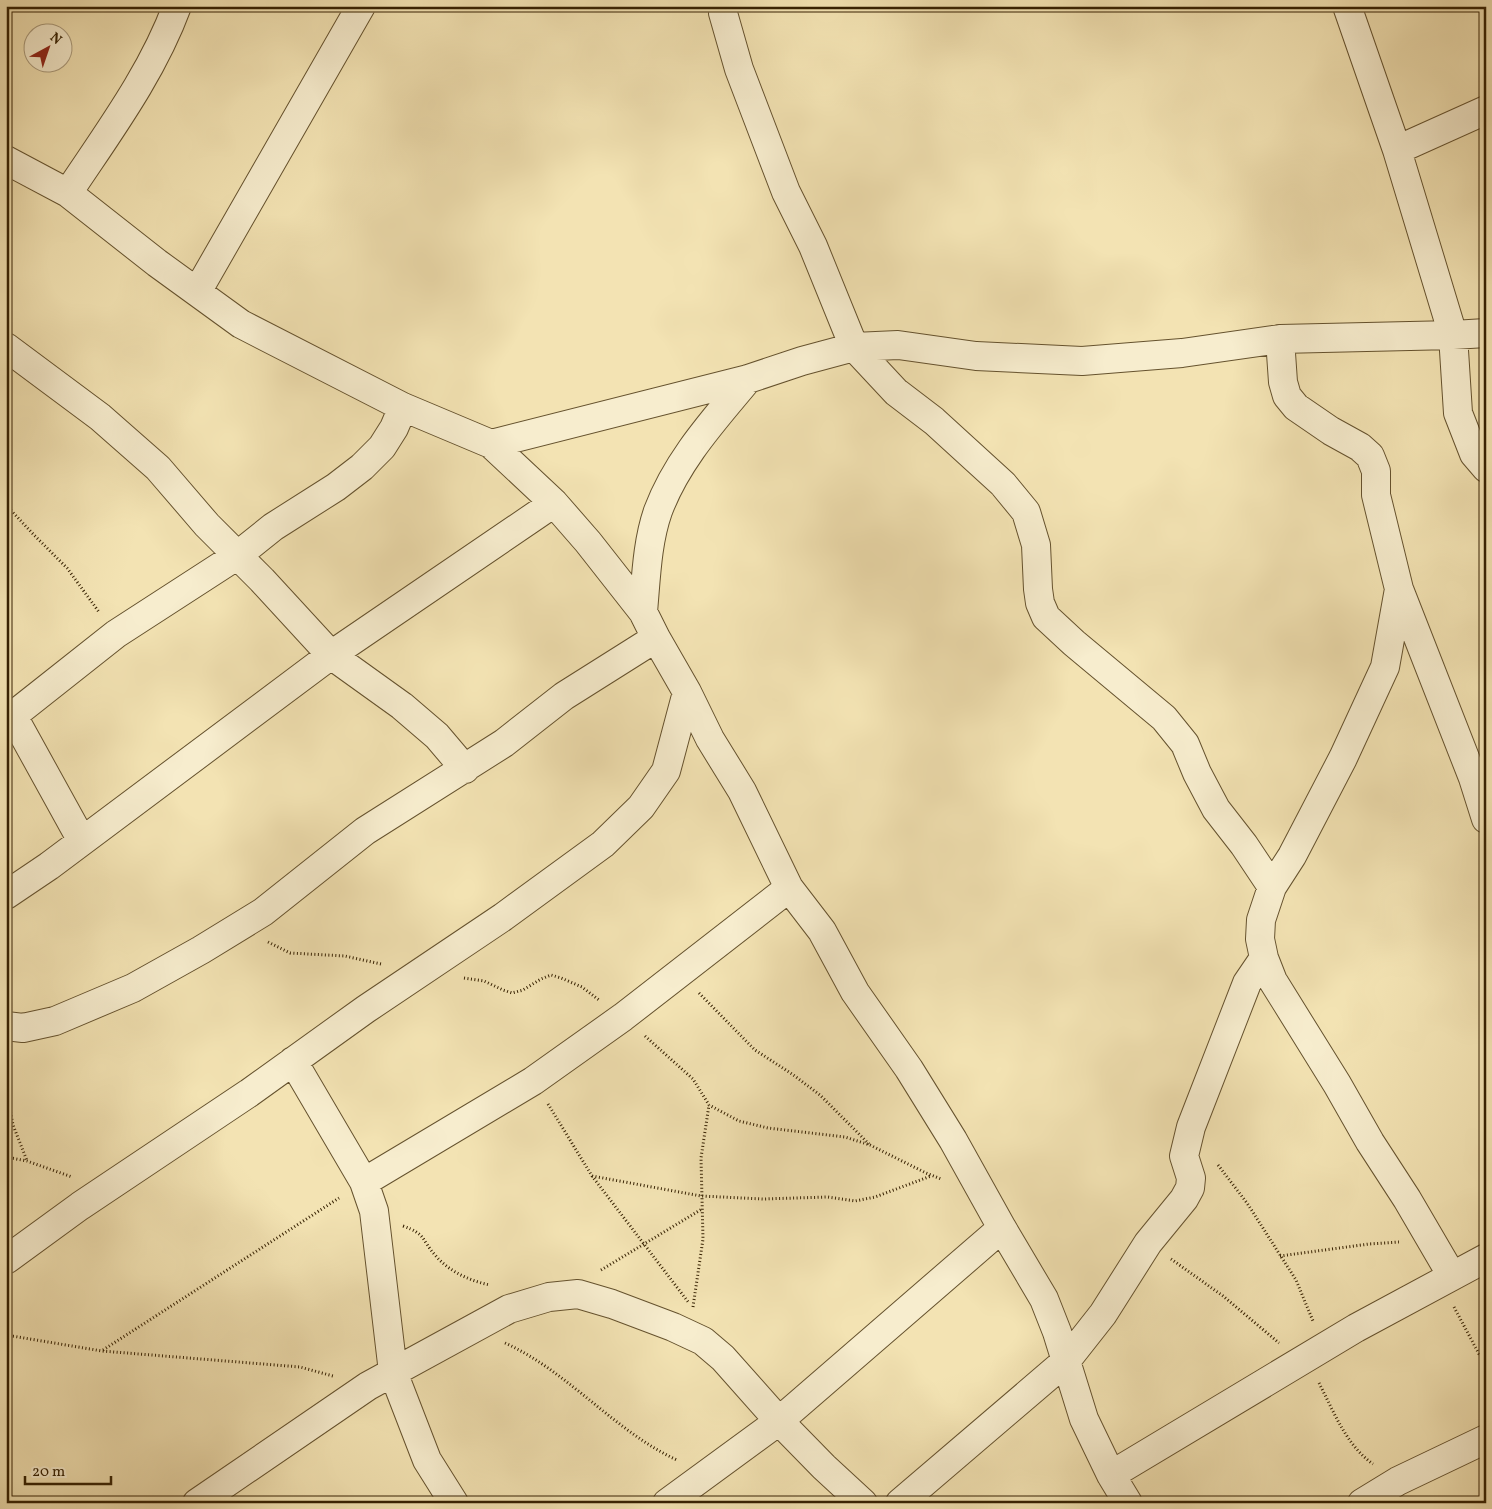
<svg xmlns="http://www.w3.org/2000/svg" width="1492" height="1509" font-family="Vollkorn,serif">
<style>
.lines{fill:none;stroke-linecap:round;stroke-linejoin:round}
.minor-casing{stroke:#65522e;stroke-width:30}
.path{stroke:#362102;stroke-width:3;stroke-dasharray:1 2.5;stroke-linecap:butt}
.minor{stroke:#f7edce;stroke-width:28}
</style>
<rect width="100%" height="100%" fill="#f3e3b3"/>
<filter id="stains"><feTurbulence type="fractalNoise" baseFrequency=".004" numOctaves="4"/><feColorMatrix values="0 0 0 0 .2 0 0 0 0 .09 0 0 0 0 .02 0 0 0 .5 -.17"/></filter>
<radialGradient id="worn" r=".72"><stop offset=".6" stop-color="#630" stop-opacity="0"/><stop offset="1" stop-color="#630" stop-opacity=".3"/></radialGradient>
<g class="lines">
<defs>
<path id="minor" d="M1347 6 1397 150 1453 335 1458 413 1474 454 1486 468
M723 13 739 69 786 192 813 246 854 347 896 392 934 421 1003 484 1026 512 1036 545 1038 589 1040 603 1046 617 1074 643 1164 718 1185 744 1197 773 1216 809 1244 845 1272 887
M1397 150 1486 110
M6 160 68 193 157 263 241 324 403 407 491 444 748 379 802 361 854 347 898 345 976 356 1082 361 1182 353 1280 339 1453 335 1486 333
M68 193C107 134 152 74 177 6
M197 292 361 6
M1280 339 1283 382 1287 396 1296 407 1331 431 1360 447 1370 456 1376 471V495L1399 589 1473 778 1486 819
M6 347 100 417 158 468 207 525 262 580 331 655 402 706 437 736 465 769
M491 444 554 503 588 542 643 612 656 638 687 692 710 739 742 791 789 888 822 931 855 992 909 1069 953 1140 1002 1228 1044 1299 1057 1332 1084 1419 1111 1475 1128 1503
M1399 589 1385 667 1343 758 1292 856 1272 887 1261 920 1260 939 1264 958 1273 981 1337 1084 1370 1142 1407 1199 1452 1276
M643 612C646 579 647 542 658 511 677 460 714 420 748 379
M13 716 82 841
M6 721 116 634 238 555 273 527 336 487 362 467 382 447 394 428 403 407
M6 895 49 866 331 655 554 503
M6 1026 23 1028 55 1021 133 988 201 950 263 912 365 831 504 743 564 696 656 638
M293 1061 364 1182 374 1211 393 1372 427 1460 454 1503
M364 1182 533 1081 623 1017 789 888
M6 1260 80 1206 249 1093 366 1009 503 917 603 844 641 807 666 771 687 692
M1111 1475 1356 1328 1486 1258
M197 1503 368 1386 509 1309 549 1297 578 1294 612 1304 673 1327 703 1341 723 1358 779 1421 824 1467 863 1503
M667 1503 779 1421 1002 1228
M900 1503 1066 1361 1103 1314 1148 1243 1184 1199 1190 1188 1191 1178 1184 1156 1191 1127 1247 983 1264 958
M1362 1503 1398 1481 1486 1439"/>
</defs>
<use href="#minor" class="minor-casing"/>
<path class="path" d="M6 505 34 535 67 568 99 612
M268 942 290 953 345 956 381 964
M464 978 484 981 503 990 512 993 523 990 541 979 551 975 561 978 582 987 599 1000
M699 993 755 1050 792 1074 820 1095 869 1144
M645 1036 693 1079 709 1105 739 1121 768 1128 845 1137 870 1145 926 1173 941 1179
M6 1088 13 1125 27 1161
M548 1104 592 1176 689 1303
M6 1157 27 1161 72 1177
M1218 1165 1247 1203 1296 1280 1313 1321
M592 1176 701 1196 763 1199 828 1197 855 1201 875 1197 931 1176
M403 1226C426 1234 421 1239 435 1255 448 1271 470 1281 490 1285
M1280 1256 1369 1244 1399 1242
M1171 1259 1223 1296 1279 1343
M601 1270 702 1209
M693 1307 703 1239 701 1158 709 1105
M1454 1307 1479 1354 1486 1361
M6 1335 102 1351 300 1367 333 1376
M505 1343C569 1372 614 1431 677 1460
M103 1350 339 1198
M1319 1383C1334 1412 1346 1445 1373 1464"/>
<use href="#minor" class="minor"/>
</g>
<rect width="1492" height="1509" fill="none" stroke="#f3e3b3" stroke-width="25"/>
<rect x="8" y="8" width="1477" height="1494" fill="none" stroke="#362102" stroke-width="2.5"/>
<rect x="12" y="12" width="1467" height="1484" fill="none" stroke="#362102"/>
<g transform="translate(48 48) rotate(40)"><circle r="24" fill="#f7edce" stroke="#aa9b7c"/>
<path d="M0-4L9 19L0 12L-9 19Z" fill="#8f2418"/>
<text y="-8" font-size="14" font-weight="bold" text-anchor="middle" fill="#362102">N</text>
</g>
<path d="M25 1476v8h86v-8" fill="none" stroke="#362102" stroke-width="2.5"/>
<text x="32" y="1476" font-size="15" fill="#362102" stroke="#f7edce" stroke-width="4" paint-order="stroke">20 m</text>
<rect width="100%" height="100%" filter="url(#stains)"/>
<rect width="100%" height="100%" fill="url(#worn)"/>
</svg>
